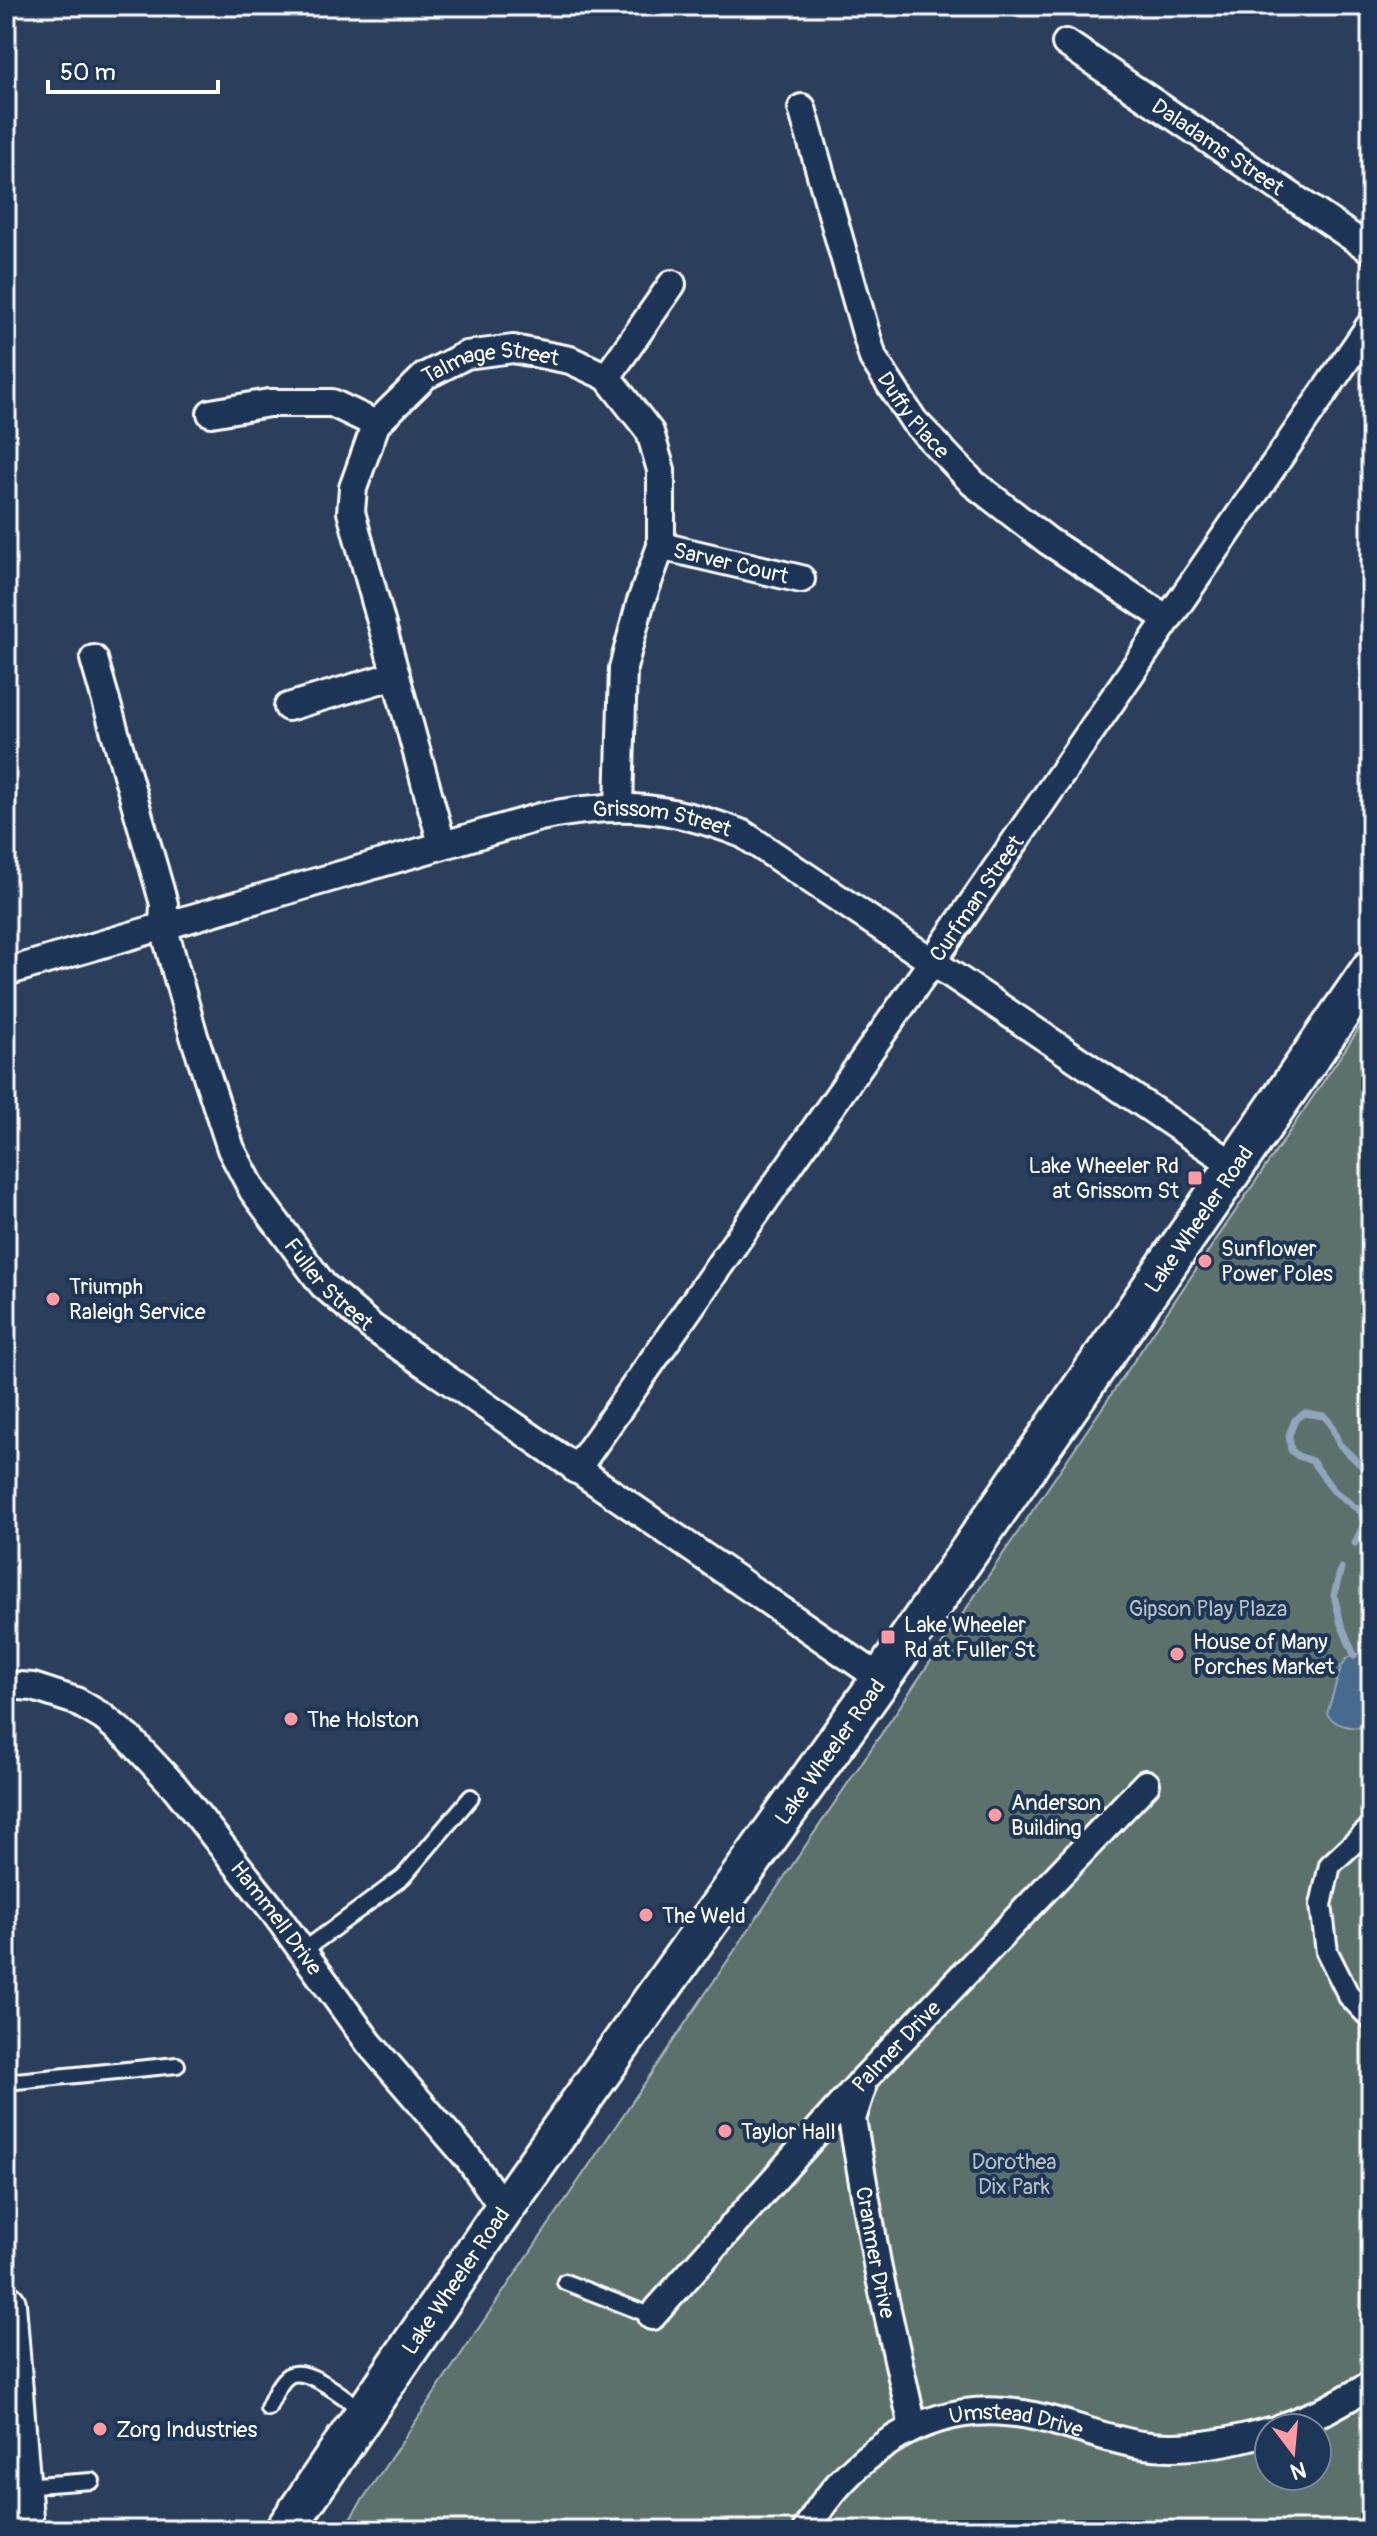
<svg xmlns="http://www.w3.org/2000/svg" width="1377" height="2536" font-family="Pangolin,sans-serif">
<style>
.green{fill:#5c706c;stroke:#aeb8b6;stroke-width:2;fill-rule:evenodd}
.water{fill:#486a8f;stroke:#91a6bc;stroke-width:2}
.lines{fill:none;stroke-linecap:round;stroke-linejoin:round}
.stream{stroke:#91a6bc;stroke-width:7}
.service-casing{stroke:#fff;stroke-width:20}
.pedestrian-casing{stroke:#fff;stroke-width:26}
.minor-casing{stroke:#fff;stroke-width:32}
.secondary-casing{stroke:#fff;stroke-width:44}
.service{stroke:#1d3557;stroke-width:14}
.pedestrian{stroke:#1d3557;stroke-width:20}
.minor{stroke:#1d3557;stroke-width:26}
.secondary{stroke:#1d3557;stroke-width:38}
.poi-dot{fill:#ff9aa2;stroke:#1d3557;stroke-width:3}
.labels{text-anchor:middle;stroke-width:8;stroke-linejoin:round;paint-order:stroke}
.street-label{font-size:22px;fill:#fff;stroke:#1d3557}
.poi-label{font-size:22px;fill:#fff;stroke:#1d3557;text-anchor:start}
.park-label{font-size:22px;fill:#b6bfbd;stroke:#1d3557}
</style>
<rect width="100%" height="100%" fill="#2b3e5b"/>
<filter id="ink" filterUnits="userSpaceOnUse"><feTurbulence type="fractalNoise" baseFrequency=".0125" numOctaves="2"/><feDisplacementMap in="SourceGraphic" scale="16" xChannelSelector="R" yChannelSelector="G"/><feConvolveMatrix kernelMatrix="1 2 1 2 8 2 1 2 1" color-interpolation-filters="sRGB"/></filter>
<g filter="url(#ink)">
<path class="green" d="M1371 1011V2530H342ZM1269 2428H1317V2476H1269Z"/>
<path class="water" d="M1360 1653 1371 1659V1712L1363 1727C1349 1729 1335 1725 1327 1714L1341 1667 1347 1658Z"/>
<g class="lines">
<path class="stream" d="M1355 1543 1364 1524 1361 1512 1333 1490 1312 1461 1298 1456 1291 1450 1289 1435 1295 1420 1305 1413 1324 1416 1331 1424 1339 1444 1368 1472
M1341 1568 1334 1595 1341 1624 1354 1655"/>
<defs>
<path id="service" d="M303 1951 403 1877 471 1797
M6 2082 177 2065
M565 2282 652 2316
M268 2408C273 2398 278 2383 288 2376 307 2364 348 2401 365 2412
M21 2486 92 2481"/>
<path id="pedestrian" d="M1371 1827 1330 1865 1321 1905 1327 1952 1349 1996 1371 2019"/>
<g id="minor">
<path id="s1" d="M1066 43 1371 250"/>
<path id="s2" d="M802 108 873 358 914 421 973 483 1048 541 1167 619"/>
<path d="M607 377 672 284"/>
<path d="M211 413 269 403H332L376 424"/>
<path id="s3" d="M661 546 801 579"/>
<path id="s4" d="M94 659 164 904 163 925 194 1036 231 1149 253 1191 323 1285 373 1328 881 1679"/>
<path d="M288 707 396 675"/>
<path id="s5" d="M442 844 351 512 353 488 376 424 425 376 466 355 513 349 570 360 607 377 650 432 661 470V546L640 604 623 668 619 806"/>
<path id="s6" d="M6 972 540 817C620 801 667 805 743 834L1237 1167"/>
<path id="s7" d="M576 1470 932 962 1371 324"/>
<path id="s8" d="M6 1685 33 1687 76 1701 103 1717 129 1738 175 1787 272 1909 369 2043 469 2159 504 2209"/>
<path id="s9" d="M862 2088 852 2119 878 2269 913 2427"/>
<path id="s10" d="M652 2316 866 2077 1146 1784"/>
<path d="M1280 2428 1326 2410 1371 2385"/>
<path id="s11" d="M806 2530C847 2459 920 2405 1005 2412 1052 2415 1096 2438 1142 2445 1185 2451 1228 2443 1269 2431"/>
</g>
<g id="secondary">
<path d="M6 2304 24 2530"/>
<path id="s12" d="M285 2530 504 2209 881 1679 1371 969"/>
</g>
</defs>
<use href="#service" class="service-casing"/>
<use href="#pedestrian" class="pedestrian-casing"/>
<use href="#minor" class="minor-casing"/>
<use href="#secondary" class="secondary-casing"/>
<use href="#service" class="service"/>
<use href="#pedestrian" class="pedestrian"/>
<use href="#minor" class="minor"/>
<use href="#secondary" class="secondary"/>
</g>
</g>
<g class="poi-dot">
<rect x="1187" y="1170" width="16" height="16" rx="4"/>
<circle cx="1205" cy="1261" r="8"/>
<circle cx="53" cy="1299" r="8"/>
<rect x="880" y="1629" width="16" height="16" rx="4"/>
<circle cx="1177" cy="1654" r="8"/>
<circle cx="291" cy="1719" r="8"/>
<circle cx="995" cy="1815" r="8"/>
<circle cx="646" cy="1915" r="8"/>
<circle cx="725" cy="2131" r="8"/>
<circle cx="100" cy="2429" r="8"/>
</g>
<g class="labels">
<g class="street-label">
<text dy="8" stroke="none"><textPath href="#s1" startOffset="184">Daladams Street</textPath></text>
<text dy="8" stroke="none"><textPath href="#s5" startOffset="574">Talmage Street</textPath></text>
<text dy="8" stroke="none"><textPath href="#s2" startOffset="330">Duffy Place</textPath></text>
<text dy="8" stroke="none"><textPath href="#s3" startOffset="72">Sarver Court</textPath></text>
<text dy="8" stroke="none"><textPath href="#s6" startOffset="680">Grissom Street</textPath></text>
<text dy="8" stroke="none"><textPath href="#s7" startOffset="698">Curfman Street</textPath></text>
<text dy="8" stroke="none"><textPath href="#s12" startOffset="1598">Lake Wheeler Road</textPath></text>
<text dy="8" stroke="none"><textPath href="#s4" startOffset="678">Fuller Street</textPath></text>
<text dy="8" stroke="none"><textPath href="#s12" startOffset="950">Lake Wheeler Road</textPath></text>
<text dy="8" stroke="none"><textPath href="#s8" startOffset="370">Hammell Drive</textPath></text>
<text dy="8" stroke="none"><textPath href="#s10" startOffset="364">Palmer Drive</textPath></text>
<text dy="8" stroke="none"><textPath href="#s9" startOffset="168">Cranmer Drive</textPath></text>
<text dy="8" stroke="none"><textPath href="#s12" startOffset="302">Lake Wheeler Road</textPath></text>
<text dy="8" stroke="none"><textPath href="#s11" startOffset="256">Umstead Drive</textPath></text>
</g>
<g class="poi-label">
<text x="1179" y="1173" text-anchor="end">Lake Wheeler Rd<tspan x="1179" dy="25">at Grissom St</tspan></text>
<text x="1221" y="1256">Sunflower<tspan x="1221" dy="25">Power Poles</tspan></text>
<text x="69" y="1294">Triumph<tspan x="69" dy="25">Raleigh Service</tspan></text>
<text x="904" y="1632">Lake Wheeler<tspan x="904" dy="25">Rd at Fuller St</tspan></text>
<text x="1193" y="1649">House of Many<tspan x="1193" dy="25">Porches Market</tspan></text>
<text x="307" y="1727">The Holston</text>
<text x="1011" y="1810">Anderson<tspan x="1011" dy="25">Building</tspan></text>
<text x="662" y="1923">The Weld</text>
<text x="741" y="2139">Taylor Hall</text>
<text x="116" y="2437">Zorg Industries</text>
</g>
<g class="park-label">
<text x="1208" y="1616">Gipson Play Plaza</text>
<text x="1014" y="2169">Dorothea<tspan x="1014" dy="25">Dix Park</tspan></text>
</g>
</g>
<rect width="1377" height="2536" fill="none" stroke="#1d3557" stroke-width="32"/>
<rect x="16" y="16" width="1345" height="2504" fill="none" stroke="#fff" stroke-width="3" filter="url(#ink)"/>
<g transform="translate(1293 2452) rotate(164)"><circle r="38" fill="#1d3557" stroke="#77869a" stroke-width="2"/>
<path d="M0-6L14 30L0 20L-14 30Z" fill="#ff9aa2"/>
<text y="-12" font-size="22" font-weight="bold" text-anchor="middle" fill="#ffffff">N</text>
</g>
<path d="M48 80v12h170v-12" fill="none" stroke="#ffffff" stroke-width="4"/>
<text x="60" y="80" font-size="24" fill="#ffffff" stroke="#1d3557" stroke-width="6" paint-order="stroke">50 m</text>
</svg>
